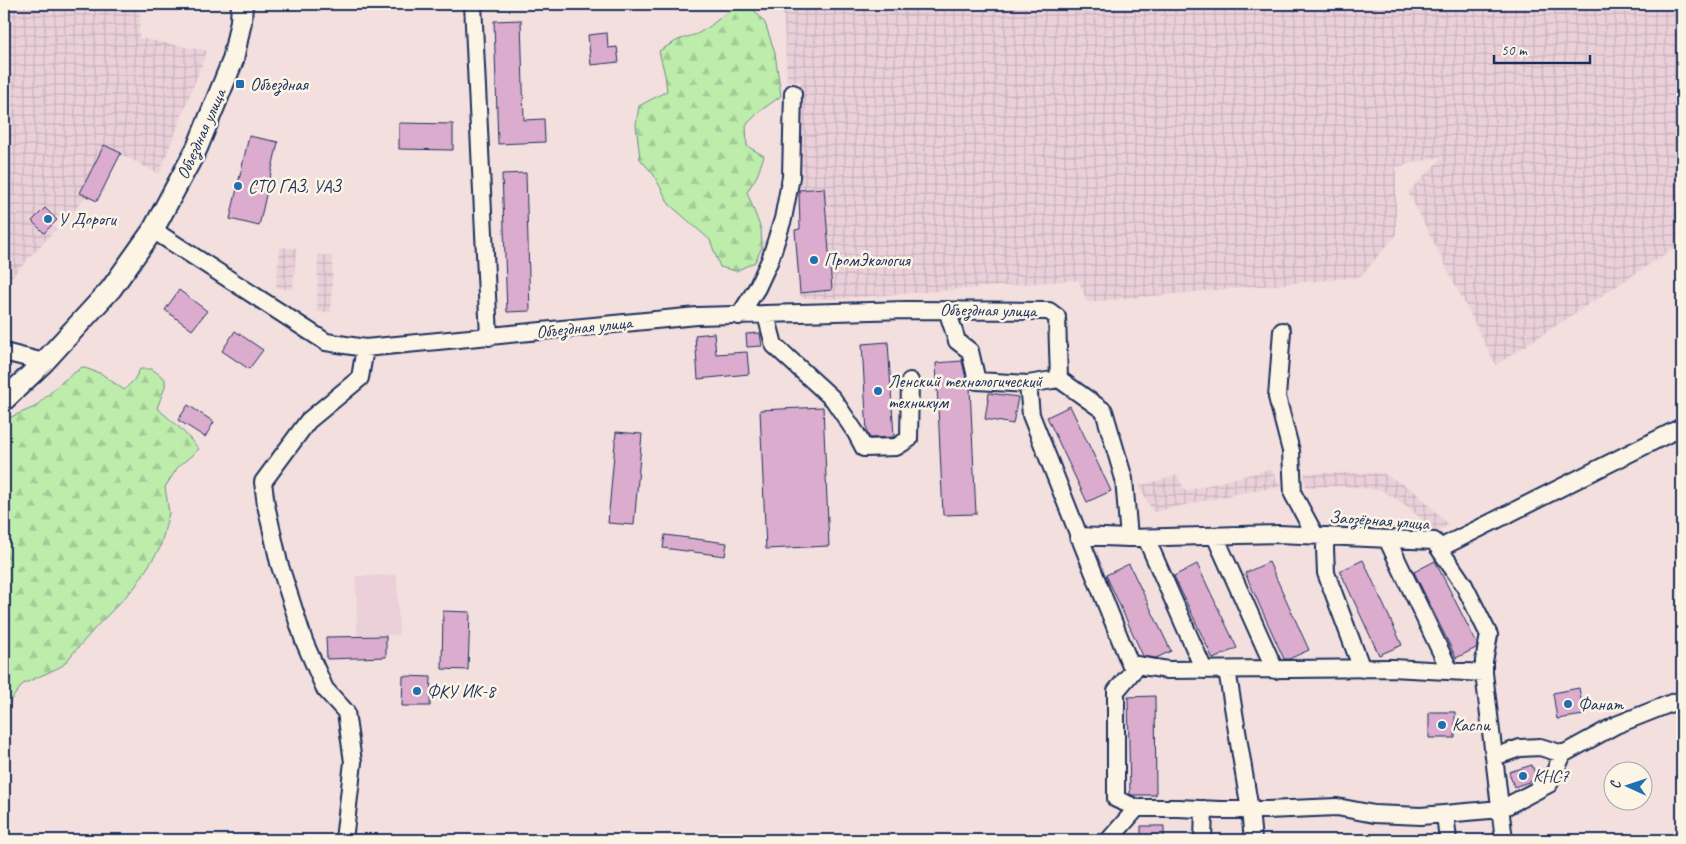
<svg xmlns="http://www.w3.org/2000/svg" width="1686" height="844" font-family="Caveat,sans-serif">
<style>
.built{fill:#ebd0d9}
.industrial{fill:url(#industrial-grid)}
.forest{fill:url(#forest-firs);stroke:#6c8e84}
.building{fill:#dbaccd;stroke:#1b2f5e}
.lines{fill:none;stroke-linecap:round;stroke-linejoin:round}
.minor-casing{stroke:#1b2f5e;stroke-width:20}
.major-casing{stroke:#1b2f5e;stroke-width:24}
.minor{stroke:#fcf5e5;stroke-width:16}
.major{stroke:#fcf5e5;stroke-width:20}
.poi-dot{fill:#1f6fb2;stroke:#fcf5e5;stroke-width:2}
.labels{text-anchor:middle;stroke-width:5;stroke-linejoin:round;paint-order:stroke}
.poi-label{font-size:18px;fill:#1b2f5e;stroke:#fcf5e5;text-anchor:start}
.street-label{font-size:18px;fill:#1b2f5e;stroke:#fcf5e5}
</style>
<defs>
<pattern id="industrial-grid" width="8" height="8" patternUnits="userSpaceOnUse" patternTransform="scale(1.25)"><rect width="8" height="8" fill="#ebd0d9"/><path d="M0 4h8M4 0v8" fill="none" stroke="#c9b3bd"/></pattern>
<pattern id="forest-firs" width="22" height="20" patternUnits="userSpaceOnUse" patternTransform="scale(1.25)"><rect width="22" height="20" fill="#bdecab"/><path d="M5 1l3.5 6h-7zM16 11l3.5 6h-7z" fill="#a2cb96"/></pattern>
</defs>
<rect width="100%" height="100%" fill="#f2dfde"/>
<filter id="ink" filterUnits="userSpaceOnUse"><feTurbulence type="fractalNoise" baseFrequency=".02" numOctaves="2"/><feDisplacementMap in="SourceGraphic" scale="10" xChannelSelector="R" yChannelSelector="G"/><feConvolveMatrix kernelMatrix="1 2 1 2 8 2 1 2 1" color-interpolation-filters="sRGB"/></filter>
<g filter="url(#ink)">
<path class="built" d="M397 575 399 635 357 636 356 576Z"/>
<path class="industrial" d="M4 4H140L139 38 207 51 159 174 121 154 97 201 86 196 65 222 58 215 55 218 45 208 32 220 52 225 56 229 4 285Z
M783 4H1682V243L1496 365 1408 192 1444 156 1396 167V235L1360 277 1087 302 1079 280 834 299 801 298 795 230 800 228 797 190 800 81H787Z
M280 247 296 248 293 289 276 288Z
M318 255 333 256 331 312H317Z
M1271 469 1281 487 1245 492 1153 512 1139 486 1177 475 1185 491Z
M1305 473H1382L1413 490 1448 524 1437 533 1407 506 1382 490 1341 486 1306 487Z"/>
<path class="forest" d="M749 4 765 23 775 53 781 96 760 111 746 125 747 146 764 156 757 176 747 192 761 229 762 247 755 262 736 271 720 267 710 240 669 204 654 175 640 159 636 124 639 106 667 91 665 75 659 51 678 40 697 34 709 27 726 13Z
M82 367 102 374 124 390 134 380 140 369H152L165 379V387L157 408 181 429 199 449 178 467 165 487 169 513 160 548 135 587 97 626 62 666 23 684 4 709V424L11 417 35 407 62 382Z"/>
<path class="building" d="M521 20 524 120 544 119 545 142 498 144 494 21Z
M607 33 608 48 617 47 619 62 591 65 588 35Z
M399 123 453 124V150L399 149Z
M249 136 278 142 259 226 230 219Z
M104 145 121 153 97 201 80 193Z
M526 173 530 311 507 312 502 174Z
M824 188 832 290 800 293 795 230 800 229 799 190Z
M45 208 57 220 44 233 32 221Z
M179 290 207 311 192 330 165 310Z
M235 331 263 350 249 369 222 351Z
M714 333 716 354 747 352 749 374 698 379 695 335Z
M760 333 762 346 747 347 746 334Z
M888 342 894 437 870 438 867 433 862 344Z
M962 361 967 383 970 388 976 514 943 515 936 363Z
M989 393 1018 397 1013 424 985 419Z
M188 405 214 422 205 437 178 420Z
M1070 406 1111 491 1087 502 1047 417Z
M823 407 829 546 766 549 760 410Z
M616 432 642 434 634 525 608 523Z
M665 535 727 543 725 556 663 548Z
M1363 560 1402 645 1379 655 1340 571Z
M1435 561 1477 644 1476 648 1456 658 1414 572Z
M1269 562 1309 650 1289 659H1284L1245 573Z
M1129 564 1171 651 1156 658 1143 656 1106 575Z
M1197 564 1237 648 1213 659 1174 576Z
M443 611 470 612 468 670 442 669Z
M386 636V657L327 659 326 637Z
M403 676 431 677 430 706H402Z
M1579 688 1584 715 1557 719 1553 693Z
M1155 696 1156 795H1132L1130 794 1128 697Z
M1429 712H1455V738H1429Z
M1532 765 1537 779 1514 787 1509 772Z
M1141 826H1164V840H1141Z"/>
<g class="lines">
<defs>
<path id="minor" d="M473 4 489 337
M153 230 326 342 365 348 697 316 907 310 1049 311 1057 317 1059 379 1104 411 1124 479 1129 538 1279 534 1434 541 1464 585 1489 635 1484 661V673L1504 840
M947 310 957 341 970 351 977 381 1028 384
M766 315 774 345 833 399 856 433 864 448 896 447 909 439 910 381
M739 316 757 288 770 260 783 219 791 177 793 93
M1282 331 1277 397 1291 451 1293 494 1315 535
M4 352 44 362
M1059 379 1028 384 1031 415 1130 664 1168 670 1392 668 1484 673
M1078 536 1129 538
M1215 536 1275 670
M1326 536 1325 548 1326 573 1362 669
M1146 538 1204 670
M1387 539 1450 671
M1440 548 1682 427
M1138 665 1116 691V799L1137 808H1178L1220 810H1267L1337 807 1374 814 1421 816 1501 809 1549 784 1563 754 1616 725 1674 702 1682 701
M1227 670 1250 810 1253 840
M1494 757 1520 748 1540 747 1563 754
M1445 814 1448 840
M344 840 353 762 346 712 325 689 304 641 279 563 266 505 263 482 308 421 360 378 365 348
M1109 840 1137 808
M1203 840 1204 809"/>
<path id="major" d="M4 400 44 362 111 289 153 230 197 148 233 60 241 21 242 4"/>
</defs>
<use href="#minor" class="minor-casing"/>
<use href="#major" class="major-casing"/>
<use href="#minor" class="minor"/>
<use href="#major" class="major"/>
</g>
</g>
<g class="poi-dot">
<rect x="235" y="79" width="10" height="10" rx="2.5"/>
<circle cx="238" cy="186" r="5"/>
<circle cx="48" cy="219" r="5"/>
<circle cx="814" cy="260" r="5"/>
<circle cx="878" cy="391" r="5"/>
<circle cx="417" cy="691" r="5"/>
<circle cx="1568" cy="704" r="5"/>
<circle cx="1442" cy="725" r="5"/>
<circle cx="1523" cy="776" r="5"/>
</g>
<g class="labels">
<g class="poi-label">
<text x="250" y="90">Объездная</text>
<text x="248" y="192">СТО ГАЗ, УАЗ</text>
<text x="58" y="225">У Дороги</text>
<text x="824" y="266">ПромЭкология</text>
<text x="888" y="387">Ленский технологический<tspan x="888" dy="21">техникум</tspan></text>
<text x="427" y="697">ФКУ ИК-8</text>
<text x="1578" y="710">Фанат</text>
<text x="1452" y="731">Каспи</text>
<text x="1533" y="782">КНС7</text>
</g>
<g class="street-label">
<text transform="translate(201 134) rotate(-66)" y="6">Объездная улица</text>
<text transform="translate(988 310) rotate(1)" y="6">Объездная улица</text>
<text transform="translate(584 327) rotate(-6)" y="6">Объездная улица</text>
<text transform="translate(1379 520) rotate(4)" y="6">Заозёрная улица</text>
</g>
</g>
<rect width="1686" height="844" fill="none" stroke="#fcf5e5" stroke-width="20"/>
<rect x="10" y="10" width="1666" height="824" fill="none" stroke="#1b2f5e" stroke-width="2" filter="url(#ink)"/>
<g transform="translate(1628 786) rotate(273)"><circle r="24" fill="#fcf5e5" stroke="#a2a6af"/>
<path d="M0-4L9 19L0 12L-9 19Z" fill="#1f6fb2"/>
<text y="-8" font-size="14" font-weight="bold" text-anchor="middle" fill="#1b2f5e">С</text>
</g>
<path d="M1494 55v8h96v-8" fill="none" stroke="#1b2f5e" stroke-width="2.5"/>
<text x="1501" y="55" font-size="15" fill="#1b2f5e" stroke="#fcf5e5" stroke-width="4" paint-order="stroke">50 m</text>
</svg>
